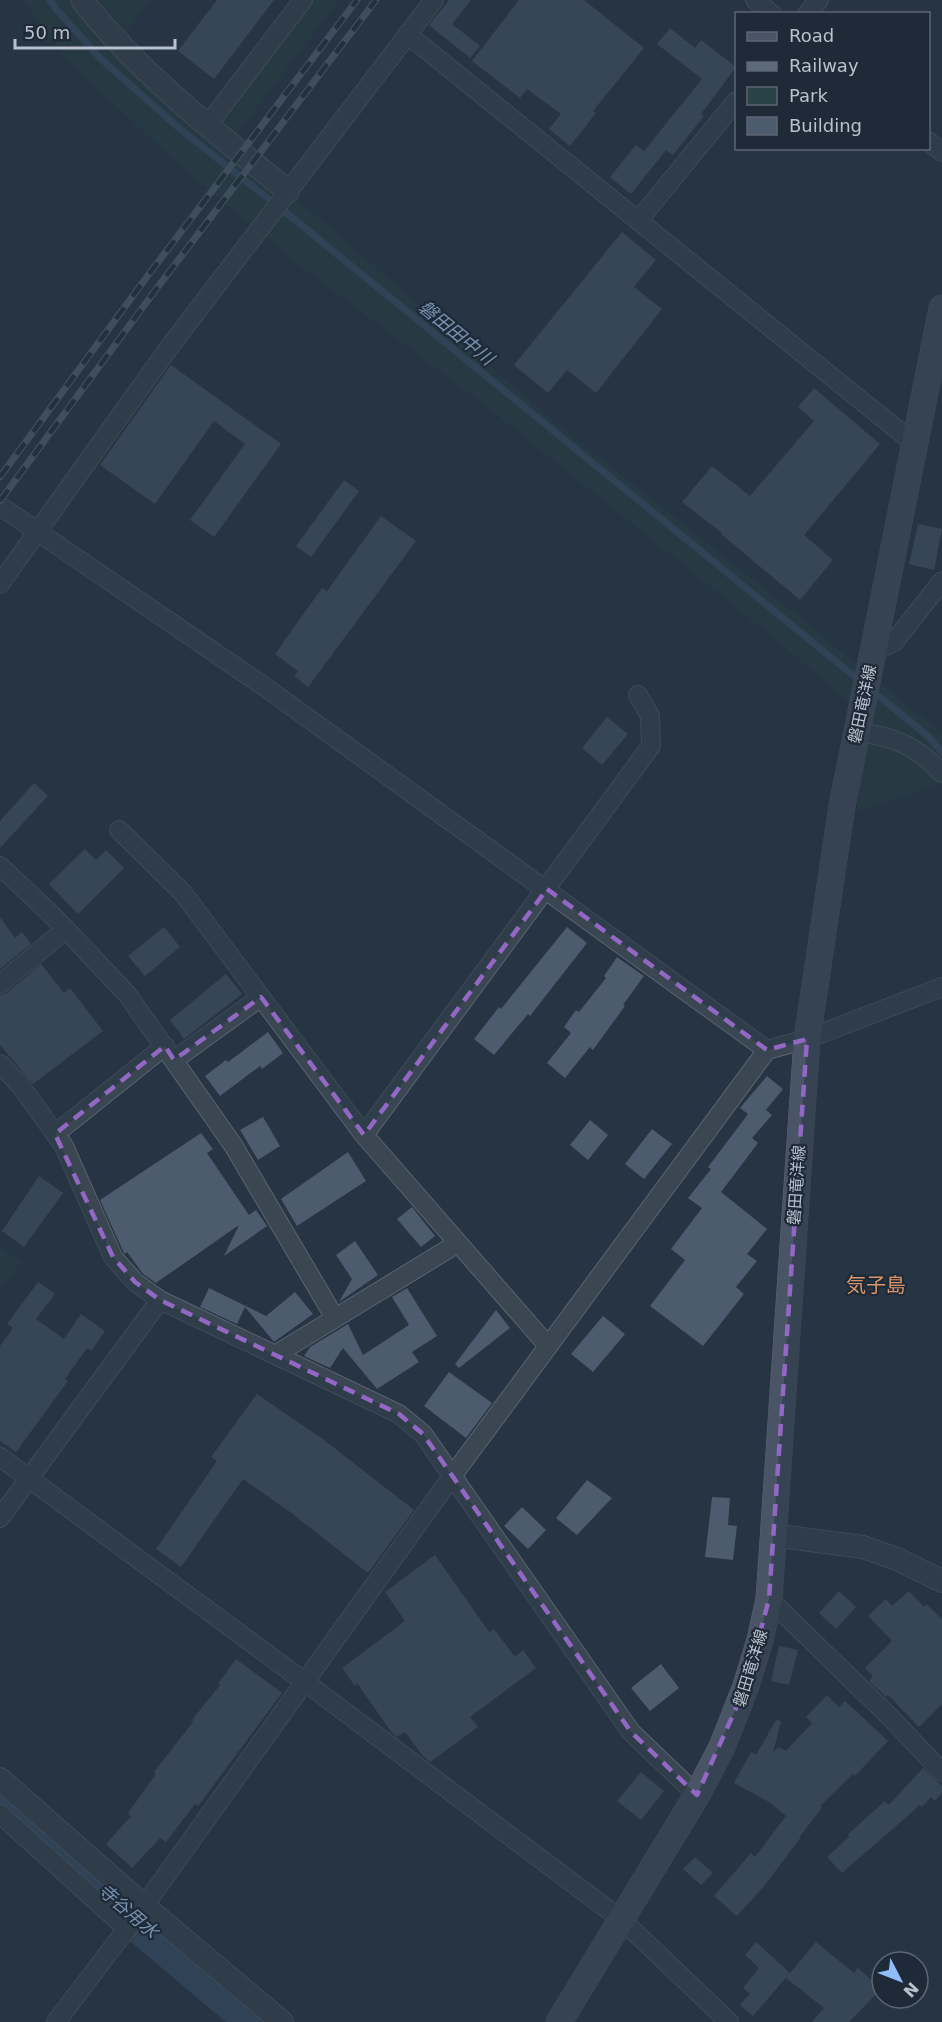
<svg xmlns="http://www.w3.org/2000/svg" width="942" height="2022" font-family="'DejaVu Sans','Noto Sans JP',sans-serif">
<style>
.green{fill:#284245}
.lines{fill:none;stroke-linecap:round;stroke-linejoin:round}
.stream{stroke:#3c526d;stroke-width:7}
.river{stroke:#3c526d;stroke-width:39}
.building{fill:#4c5b6d}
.minor-casing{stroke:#596470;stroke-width:20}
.tertiary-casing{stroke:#596470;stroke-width:24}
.secondary-casing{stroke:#596470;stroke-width:27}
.minor{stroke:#3b4653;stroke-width:18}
.tertiary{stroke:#3b4653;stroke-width:22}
.secondary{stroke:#495566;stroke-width:26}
.rail-casing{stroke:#5d6a7a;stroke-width:7}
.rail{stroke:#1f2a39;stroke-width:4.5;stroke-dasharray:14;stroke-linecap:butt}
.marked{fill:none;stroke:#9368c5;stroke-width:4.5;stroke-dasharray:12 8;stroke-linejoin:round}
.labels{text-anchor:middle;stroke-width:4.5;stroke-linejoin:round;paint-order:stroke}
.street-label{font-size:16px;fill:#b8c1cd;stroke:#1f2a39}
.water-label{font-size:18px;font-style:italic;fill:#7892b0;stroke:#1f2a39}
.quarter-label{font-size:20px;fill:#d99567;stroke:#1f2a39}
</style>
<rect width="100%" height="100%" fill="#263444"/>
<path class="green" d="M23 0H84L279 184 552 420 794 612 899 700 942 732V764L908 736 872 733 942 775V784L857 811 868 733 860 711 774 638 485 405 297 263 178 164 69 62Z
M99 0H150L126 32Z
M303 0H339L236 135 216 113Z
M0 1246 21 1262 0 1290Z"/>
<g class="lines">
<path class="stream" d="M50 0 56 9 101 59 180 129 289 215 855 677
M880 697 928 736 942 752"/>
<path class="river" d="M0 1800 120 1907 256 2022"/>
</g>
<path class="building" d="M217 0H274L214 79 178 51Z
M449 0H471L452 24 480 46 470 58 429 25Z
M519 0H584L644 48 593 111 596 113 570 146 549 129 561 114 527 89 520 98 472 61Z
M670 28 695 48 701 40 736 67 701 114 704 116 673 155 666 150 631 194 610 177 636 145 644 151 702 79 657 44Z
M622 232 656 260 634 287 662 309 596 393 567 370 548 393 514 365Z
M171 365 281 444 214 537 190 520 245 444 214 421 155 504 100 465Z
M814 388 880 444 804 535 833 560 800 600 721 534 722 533 682 502 712 466 750 496 814 421 798 407Z
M344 480 359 491 311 557 296 546Z
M381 516 416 541 308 687 294 676 298 671 275 654 322 588 327 591Z
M918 524 942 529 934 570 909 564Z
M607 717 628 734 602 765 582 748Z
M34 783 48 796 0 848V821Z
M85 849 96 860 106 850 124 868 78 914 49 884Z
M0 917 15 938 22 932 31 944 0 969Z
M164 927 180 947 145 976 128 956Z
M567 927 587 943 530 1016 528 1014 494 1055 474 1039 499 1007 501 1009Z
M617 957 644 976 623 1005 625 1006 593 1050 590 1047 565 1078 547 1063 571 1033 564 1027 576 1010 579 1012 606 978 604 976Z
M41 964 64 993 70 988 103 1031 33 1084 0 1045V995L7 993Z
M226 974 242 994 184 1039 170 1020Z
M268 1032 283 1053 262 1069 260 1066 220 1096 205 1076 226 1060 228 1062Z
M767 1076 783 1089 766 1110 772 1115 752 1138 758 1143 721 1192 767 1229 747 1254 757 1261 736 1287 744 1294 703 1346 650 1306 685 1260 671 1249 702 1208 688 1198 711 1169 708 1167 748 1114 740 1108Z
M263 1117 280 1146 258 1160 240 1130Z
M590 1120 608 1135 588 1160 570 1145Z
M652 1129 672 1144 644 1179 625 1164Z
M201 1133 213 1149 207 1153 249 1215 256 1210 267 1226 224 1256 239 1225 156 1283 143 1274 127 1252 125 1254 123 1251 100 1200Z
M348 1152 366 1181 297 1226 281 1199Z
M39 1176 63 1193 24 1247 2 1231Z
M412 1207 435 1236 421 1247 397 1219Z
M355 1241 378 1275 339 1302 352 1279 336 1255Z
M38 1282 55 1294 36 1319 64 1339 81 1314 105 1331 92 1350 87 1348 65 1379 68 1381 16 1452 0 1441V1346L13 1328 7 1324Z
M209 1288 266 1316 295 1292 313 1314 274 1342 245 1307 237 1324 200 1307Z
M407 1288 437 1336 412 1352 419 1362 377 1389 343 1348 330 1368 304 1356 310 1347 348 1324 363 1355 409 1325 392 1297Z
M496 1310 510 1328 459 1368 455 1364Z
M603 1316 625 1334 593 1372 571 1354Z
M449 1372 492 1403 466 1438 424 1406Z
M257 1394 324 1440 414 1510 368 1573 290 1512 243 1479 181 1567 156 1549 217 1461 211 1457Z
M587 1480 612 1498 577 1535 556 1518Z
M712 1497 730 1498 728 1525 737 1526 733 1560 705 1557Z
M522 1507 546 1530 528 1549 504 1526Z
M435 1555 489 1632 494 1629 515 1657 523 1650 536 1668 470 1717 478 1727 430 1762 423 1756 405 1732 397 1737 392 1733 357 1683 355 1686 342 1668 405 1621 385 1592Z
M839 1591 856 1607 836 1629 819 1613Z
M909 1591 924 1607 926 1604 942 1619V1704L919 1727 888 1695 886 1697 869 1681 873 1676 865 1668 892 1641 868 1616 886 1599 892 1606Z
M779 1646 798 1650 789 1685 771 1681Z
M236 1659 282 1693 198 1806 195 1804 166 1842 160 1838 132 1868 106 1844 131 1816 128 1813 156 1774 154 1772 193 1722 192 1720 220 1685 218 1684Z
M661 1664 679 1688 650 1711 631 1688Z
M827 1695 839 1707 845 1701 888 1741 855 1776 853 1774 820 1806 822 1808 800 1836 801 1837 765 1885 737 1916 714 1896 751 1853 755 1857 786 1816 769 1802 734 1783 751 1752 756 1755 776 1720 781 1721 773 1753 778 1747 786 1751 812 1723 806 1717Z
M923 1768 942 1786V1793L935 1801 931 1797 922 1807 920 1805 842 1873 827 1857 849 1837 848 1834 885 1801 889 1805Z
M641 1772 664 1791 641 1820 617 1801Z
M695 1857 713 1873 701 1885 683 1869Z
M756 1942 790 1973 753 2016 740 2005 750 1994 743 1988 759 1968 745 1955Z
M816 1942 854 1973 858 1968 881 1989 849 2022H812L824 2008 786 1978Z"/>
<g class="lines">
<defs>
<path id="minor" d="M755 0 772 14
M807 14 819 0
M407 34 915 444
M206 127 303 0
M928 141 942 152
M638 221 736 101
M0 506 265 687 767 1050 807 1039 942 987
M0 584 168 349 434 0
M873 652 894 642 942 581
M856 732C894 736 916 746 942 773
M119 830 183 893 364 1135 548 1346
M0 866 54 917 127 994 233 1145 335 1318
M0 984 66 929
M174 1060 261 997
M0 1064 20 1085 64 1146 113 1257 135 1282 160 1300 399 1414 423 1434 631 1732 697 1795
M55 1134 165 1046
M364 1135 651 746 650 716 638 695
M275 1355 458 1243
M0 1457 317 1691 622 1920 729 2022
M0 1518 160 1300
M769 1599 889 1716 942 1772
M0 1814 126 1928
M56 2022 144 1906 453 1475 767 1050"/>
<path id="tertiary" d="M82 0C141 75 215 132 288 191
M772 1535 863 1547 897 1559 942 1581
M0 1779 144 1906 282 2022"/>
<path id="secondary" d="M559 2022 697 1795 722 1747 746 1686 760 1640 769 1599 807 1039 842 806 942 308"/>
</defs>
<use href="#minor" class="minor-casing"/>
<use href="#tertiary" class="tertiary-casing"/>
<use href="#secondary" class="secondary-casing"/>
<use href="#minor" class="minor"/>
<use href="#tertiary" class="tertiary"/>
<use href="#secondary" class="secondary"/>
<defs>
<path id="rail" d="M0 477 146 278 357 0
M0 501 157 288 376 0"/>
</defs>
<use href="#rail" class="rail-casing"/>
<use href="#rail" class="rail"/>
</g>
<path d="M0 0H942V2022H0ZM547 889 767 1050 807 1039 769 1599 746 1686 697 1795 631 1732 423 1434 399 1414 160 1300 135 1282 113 1257 55 1134 165 1046 174 1060 261 997 364 1135Z" fill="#263444" fill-opacity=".55" fill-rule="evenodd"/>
<path class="marked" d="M547 889 767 1050 807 1039 769 1599 746 1686 697 1795 631 1732 423 1434 399 1414 160 1300 135 1282 113 1257 55 1134 165 1046 174 1060 261 997 364 1135Z"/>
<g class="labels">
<g class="street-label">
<text transform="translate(862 704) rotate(-78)" y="6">磐田竜洋線</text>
<text transform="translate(796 1185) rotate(-86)" y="6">磐田竜洋線</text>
<text transform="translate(750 1668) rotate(-73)" y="6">磐田竜洋線</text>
</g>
<g class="water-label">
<text transform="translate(456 333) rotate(39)" y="6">磐田田中川</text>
<text transform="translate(128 1911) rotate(41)" y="6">寺谷用水</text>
</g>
<g class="quarter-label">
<text x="876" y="1292">気子島</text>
</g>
</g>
<rect x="735" y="12" width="195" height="138" fill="#1f2a39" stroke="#5c6674" stroke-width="1.5"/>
<rect x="747" y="32" width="30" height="9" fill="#495566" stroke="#5c6674" stroke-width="1.5"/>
<text x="789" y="42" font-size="18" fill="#b8c1cd">Road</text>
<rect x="747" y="62" width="30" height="9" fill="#5d6a7a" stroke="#5c6674" stroke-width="1.5"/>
<text x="789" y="72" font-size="18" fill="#b8c1cd">Railway</text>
<rect x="747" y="87" width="30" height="18" fill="#284245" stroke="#5c6674" stroke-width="1.5"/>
<text x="789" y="102" font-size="18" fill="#b8c1cd">Park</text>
<rect x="747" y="117" width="30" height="18" fill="#4c5b6d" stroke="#5c6674" stroke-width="1.5"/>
<text x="789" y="132" font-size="18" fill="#b8c1cd">Building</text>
<g transform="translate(900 1980) rotate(132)"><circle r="28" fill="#1f2a39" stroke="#5c6674" stroke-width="1.5"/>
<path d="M0-4.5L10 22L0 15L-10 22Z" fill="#8fbcfb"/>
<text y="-9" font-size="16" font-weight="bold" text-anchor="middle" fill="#b8c1cd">N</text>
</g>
<path d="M15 39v9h160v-9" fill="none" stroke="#b8c1cd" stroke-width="3"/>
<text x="24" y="39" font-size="18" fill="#b8c1cd" stroke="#1f2a39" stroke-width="4.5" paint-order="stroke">50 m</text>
</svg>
